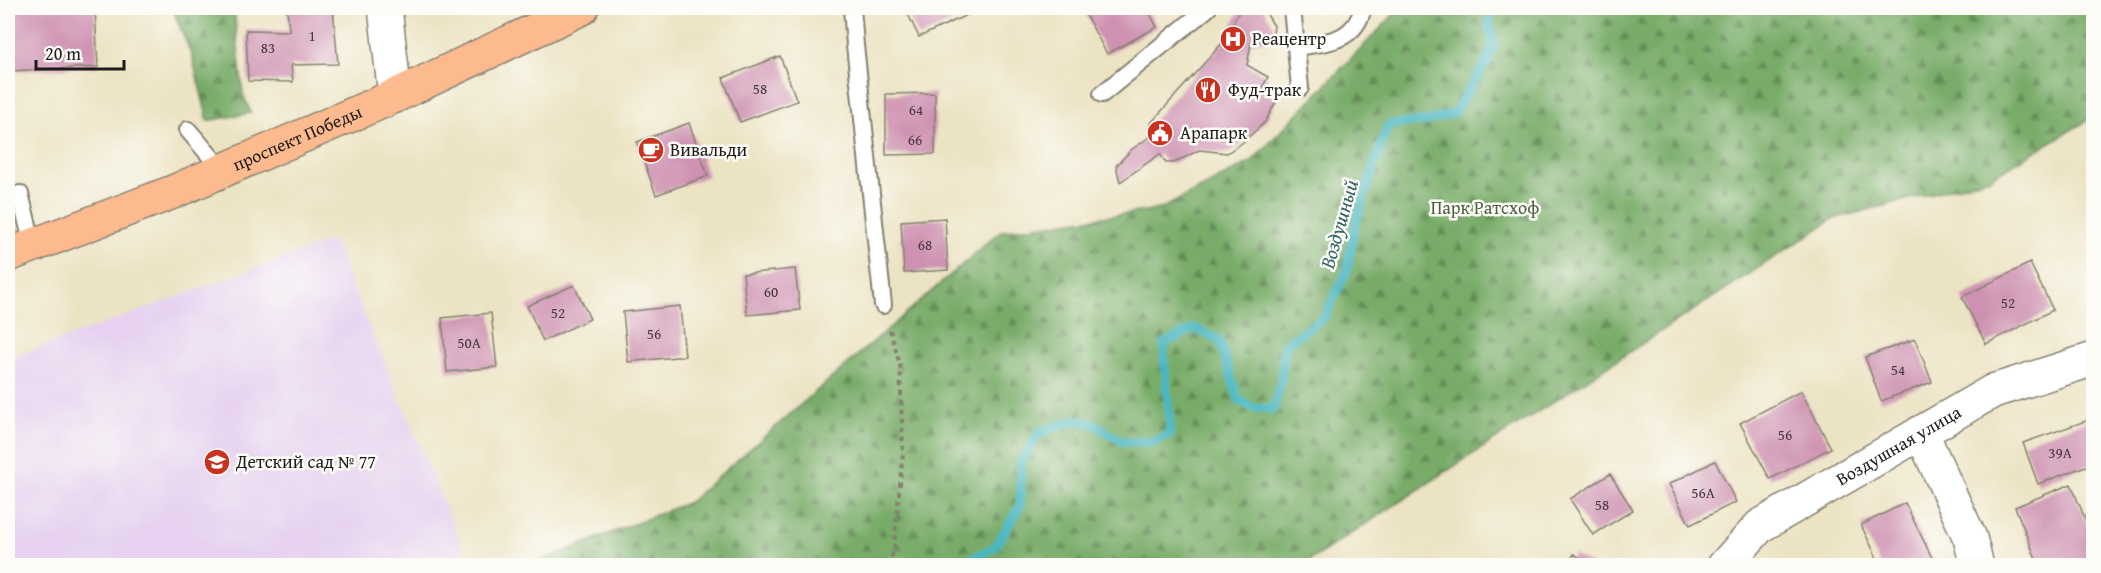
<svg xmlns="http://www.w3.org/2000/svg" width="2101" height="573" font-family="'Gentium Book Plus',serif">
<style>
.built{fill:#e6d2f0}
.forest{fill:url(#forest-firs);stroke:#4a6442;stroke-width:1.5}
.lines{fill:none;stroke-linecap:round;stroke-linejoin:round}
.stream{stroke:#49b7c1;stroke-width:9}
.building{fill:#ce91b1}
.service-casing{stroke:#848070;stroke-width:20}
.minor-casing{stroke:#848070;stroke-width:36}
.tertiary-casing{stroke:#848070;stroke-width:36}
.primary-casing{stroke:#848070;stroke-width:36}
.path{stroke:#848070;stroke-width:4;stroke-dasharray:4.5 4.5;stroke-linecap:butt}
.service{stroke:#fff;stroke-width:16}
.minor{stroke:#fff;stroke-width:33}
.tertiary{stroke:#fff;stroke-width:33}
.primary{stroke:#fcba8e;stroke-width:33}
.labels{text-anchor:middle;stroke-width:5;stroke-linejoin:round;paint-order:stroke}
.number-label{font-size:15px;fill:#483941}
.poi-label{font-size:18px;fill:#1c1c1c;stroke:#fdfcf7;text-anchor:start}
.street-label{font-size:18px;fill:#1c1c1c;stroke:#fdfcf7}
.park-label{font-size:18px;fill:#4c6041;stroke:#fdfcf7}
.water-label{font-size:20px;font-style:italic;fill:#306266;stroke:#fdfcf7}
</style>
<defs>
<pattern id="forest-firs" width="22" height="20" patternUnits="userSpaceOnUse" patternTransform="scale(1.5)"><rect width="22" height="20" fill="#78ac68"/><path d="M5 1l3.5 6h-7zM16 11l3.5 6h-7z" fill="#628b55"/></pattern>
</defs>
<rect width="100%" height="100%" fill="#fdfcf7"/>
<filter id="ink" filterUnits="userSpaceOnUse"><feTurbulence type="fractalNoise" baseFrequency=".0167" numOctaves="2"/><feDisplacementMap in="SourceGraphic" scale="12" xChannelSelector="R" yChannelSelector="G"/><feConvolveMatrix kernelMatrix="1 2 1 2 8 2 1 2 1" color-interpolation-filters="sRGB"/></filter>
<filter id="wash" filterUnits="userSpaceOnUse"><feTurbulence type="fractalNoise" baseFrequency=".008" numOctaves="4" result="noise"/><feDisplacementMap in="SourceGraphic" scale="24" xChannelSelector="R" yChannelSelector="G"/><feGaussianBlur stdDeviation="1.35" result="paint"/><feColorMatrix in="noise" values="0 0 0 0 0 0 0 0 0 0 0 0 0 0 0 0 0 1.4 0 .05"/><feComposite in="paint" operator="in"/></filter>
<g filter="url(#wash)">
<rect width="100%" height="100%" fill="#ece3c3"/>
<path class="built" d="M333 240 470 565H8V359Z"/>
<path class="forest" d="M172 8H234L243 94 251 113 208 121 192 56Z
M1400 8H2093V117L1990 178 1833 219 1303 565H530L689 502 1001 231 1161 209 1251 162Z
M8 205 20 236 8 241Z"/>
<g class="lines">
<path class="stream" d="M968 566 971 559 995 547 1020 506 1021 461 1040 432 1076 420 1094 424 1123 442H1151L1170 434C1169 403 1164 374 1164 344L1194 328 1219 340 1239 401 1254 408 1274 409 1281 380 1285 344 1324 318 1347 271 1354 228 1388 125 1429 121 1454 113 1484 66 1494 45 1489 25 1491 8"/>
</g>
<g id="blocks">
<path class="building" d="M8 8H95L98 67 8 71Z
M287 8H333L338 64 291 65 293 82 248 81 246 30 289 31Z
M905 8H982L919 37Z
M1082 8H1158L1149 12 1157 27 1107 54Z
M1241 8H1263L1274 26 1272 39 1251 43 1247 65 1268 77 1262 88 1279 96 1265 122 1242 143 1227 153 1199 150 1174 163H1166L1160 154 1120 182 1116 166 1131 150 1155 133 1150 124 1224 41Z
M780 56 797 101 740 122 723 78Z
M935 93V154L886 155V94Z
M689 123 708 176 656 195 637 142Z
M945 218 948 270 904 273 901 221Z
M2030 263 2053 310 1986 344 1962 297Z
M795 269 800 310 747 315 743 274Z
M574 285 590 319 543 341 527 306Z
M680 306 685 356 628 362 623 312Z
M491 313 497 367 447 372 442 318Z
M1915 339 1932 382 1881 401 1865 357Z
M1801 391 1831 448 1770 479 1740 423Z
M2094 418V463L2038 484 2023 443Z
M1715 461 1736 502 1690 525 1669 484Z
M1610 474 1633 510 1593 535 1570 499Z
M2071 484 2094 541V566H2039L2015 507Z
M1905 503 1936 566H1881L1861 525Z
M1574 554 1593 566H1567Z"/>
</g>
</g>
<g filter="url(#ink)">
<use href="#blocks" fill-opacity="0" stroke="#848070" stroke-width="1.5"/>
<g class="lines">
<defs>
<path id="service" d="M852 8 855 45 883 305
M1292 8 1300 88
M1296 47C1326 42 1354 43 1363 8
M1102 94 1208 8
M188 130 223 171
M20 194 33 245"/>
<path id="minor" d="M1921 432 1970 538 1977 566"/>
<g id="tertiary">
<path d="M385 8 395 96"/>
<path id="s1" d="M1724 566 1760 526 1993 391 2094 359"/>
</g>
<g id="primary">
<path id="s2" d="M8 255 173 192 395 96 582 8"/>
</g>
</defs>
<use href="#service" class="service-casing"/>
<use href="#minor" class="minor-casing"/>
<use href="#tertiary" class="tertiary-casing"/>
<use href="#primary" class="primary-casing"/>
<path class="path" d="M889 566 894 548 903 452 900 365 889 326"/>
<use href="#service" class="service"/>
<use href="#minor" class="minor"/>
<use href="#tertiary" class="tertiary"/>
<use href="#primary" class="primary"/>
</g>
</g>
<defs>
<symbol id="hospital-disc" viewBox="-11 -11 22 22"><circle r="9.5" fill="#c8321e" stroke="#fdfcf7"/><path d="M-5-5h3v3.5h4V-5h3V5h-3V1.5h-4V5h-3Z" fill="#fff"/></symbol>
<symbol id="restaurant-disc" viewBox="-11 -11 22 22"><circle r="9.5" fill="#c8321e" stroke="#fdfcf7"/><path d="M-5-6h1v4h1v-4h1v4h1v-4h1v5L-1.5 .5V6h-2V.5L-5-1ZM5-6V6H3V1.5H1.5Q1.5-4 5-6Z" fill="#fff"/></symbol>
<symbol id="civic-disc" viewBox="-11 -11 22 22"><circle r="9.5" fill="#c8321e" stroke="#fdfcf7"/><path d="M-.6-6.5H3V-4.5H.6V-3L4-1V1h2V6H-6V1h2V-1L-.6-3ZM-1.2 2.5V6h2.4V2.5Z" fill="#fff"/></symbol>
<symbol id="cafe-disc" viewBox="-11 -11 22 22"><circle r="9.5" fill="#c8321e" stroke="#fdfcf7"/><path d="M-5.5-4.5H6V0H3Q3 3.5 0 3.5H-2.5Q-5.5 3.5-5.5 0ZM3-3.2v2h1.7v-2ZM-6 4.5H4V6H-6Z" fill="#fff"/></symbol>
<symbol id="school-disc" viewBox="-11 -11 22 22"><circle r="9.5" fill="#c8321e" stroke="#fdfcf7"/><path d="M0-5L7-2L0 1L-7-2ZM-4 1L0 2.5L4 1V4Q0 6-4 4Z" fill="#fff"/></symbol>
</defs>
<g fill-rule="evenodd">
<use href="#hospital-disc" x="1218" y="24" width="30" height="30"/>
<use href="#restaurant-disc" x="1193" y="75" width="30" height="30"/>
<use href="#civic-disc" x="1145" y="118" width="30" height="30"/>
<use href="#cafe-disc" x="636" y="135" width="30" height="30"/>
<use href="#school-disc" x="202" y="447" width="30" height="30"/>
</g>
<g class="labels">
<g class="number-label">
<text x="312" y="41">1</text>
<text x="268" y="53">83</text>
<text x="760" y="94">58</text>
<text x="916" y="115">64</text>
<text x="915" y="145">66</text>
<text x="925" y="250">68</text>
<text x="771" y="297">60</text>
<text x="2008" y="308">52</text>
<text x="558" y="318">52</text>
<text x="654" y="339">56</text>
<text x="469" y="348">50А</text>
<text x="1898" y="375">54</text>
<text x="1785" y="440">56</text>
<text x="2060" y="458">39А</text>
<text x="1703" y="498">56А</text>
<text x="1602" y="510">58</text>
</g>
<g class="poi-label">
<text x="1252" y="45">Реацентр</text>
<text x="1228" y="96">Фуд-трак</text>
<text x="1180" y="139">Арапарк</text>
<text x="670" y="156">Вивальди</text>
<text x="236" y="468">Детский сад № 77</text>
</g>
<g class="street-label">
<text dy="6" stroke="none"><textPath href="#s2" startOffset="312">проспект Победы</textPath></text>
<text dy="6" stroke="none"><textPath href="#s1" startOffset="214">Воздушная улица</textPath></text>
</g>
<g class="park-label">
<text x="1485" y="214">Парк Ратсхоф</text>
</g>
<g class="water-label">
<text transform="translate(1339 224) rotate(-74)" y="7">Воздушный</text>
</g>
</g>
<rect width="2101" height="573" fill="none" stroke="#fdfcf7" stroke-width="30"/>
<path d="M36 60v9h88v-9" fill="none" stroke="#1c1c1c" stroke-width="3"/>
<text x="45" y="60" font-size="18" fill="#1c1c1c" stroke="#fdfcf7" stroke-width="4.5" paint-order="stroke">20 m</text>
</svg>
